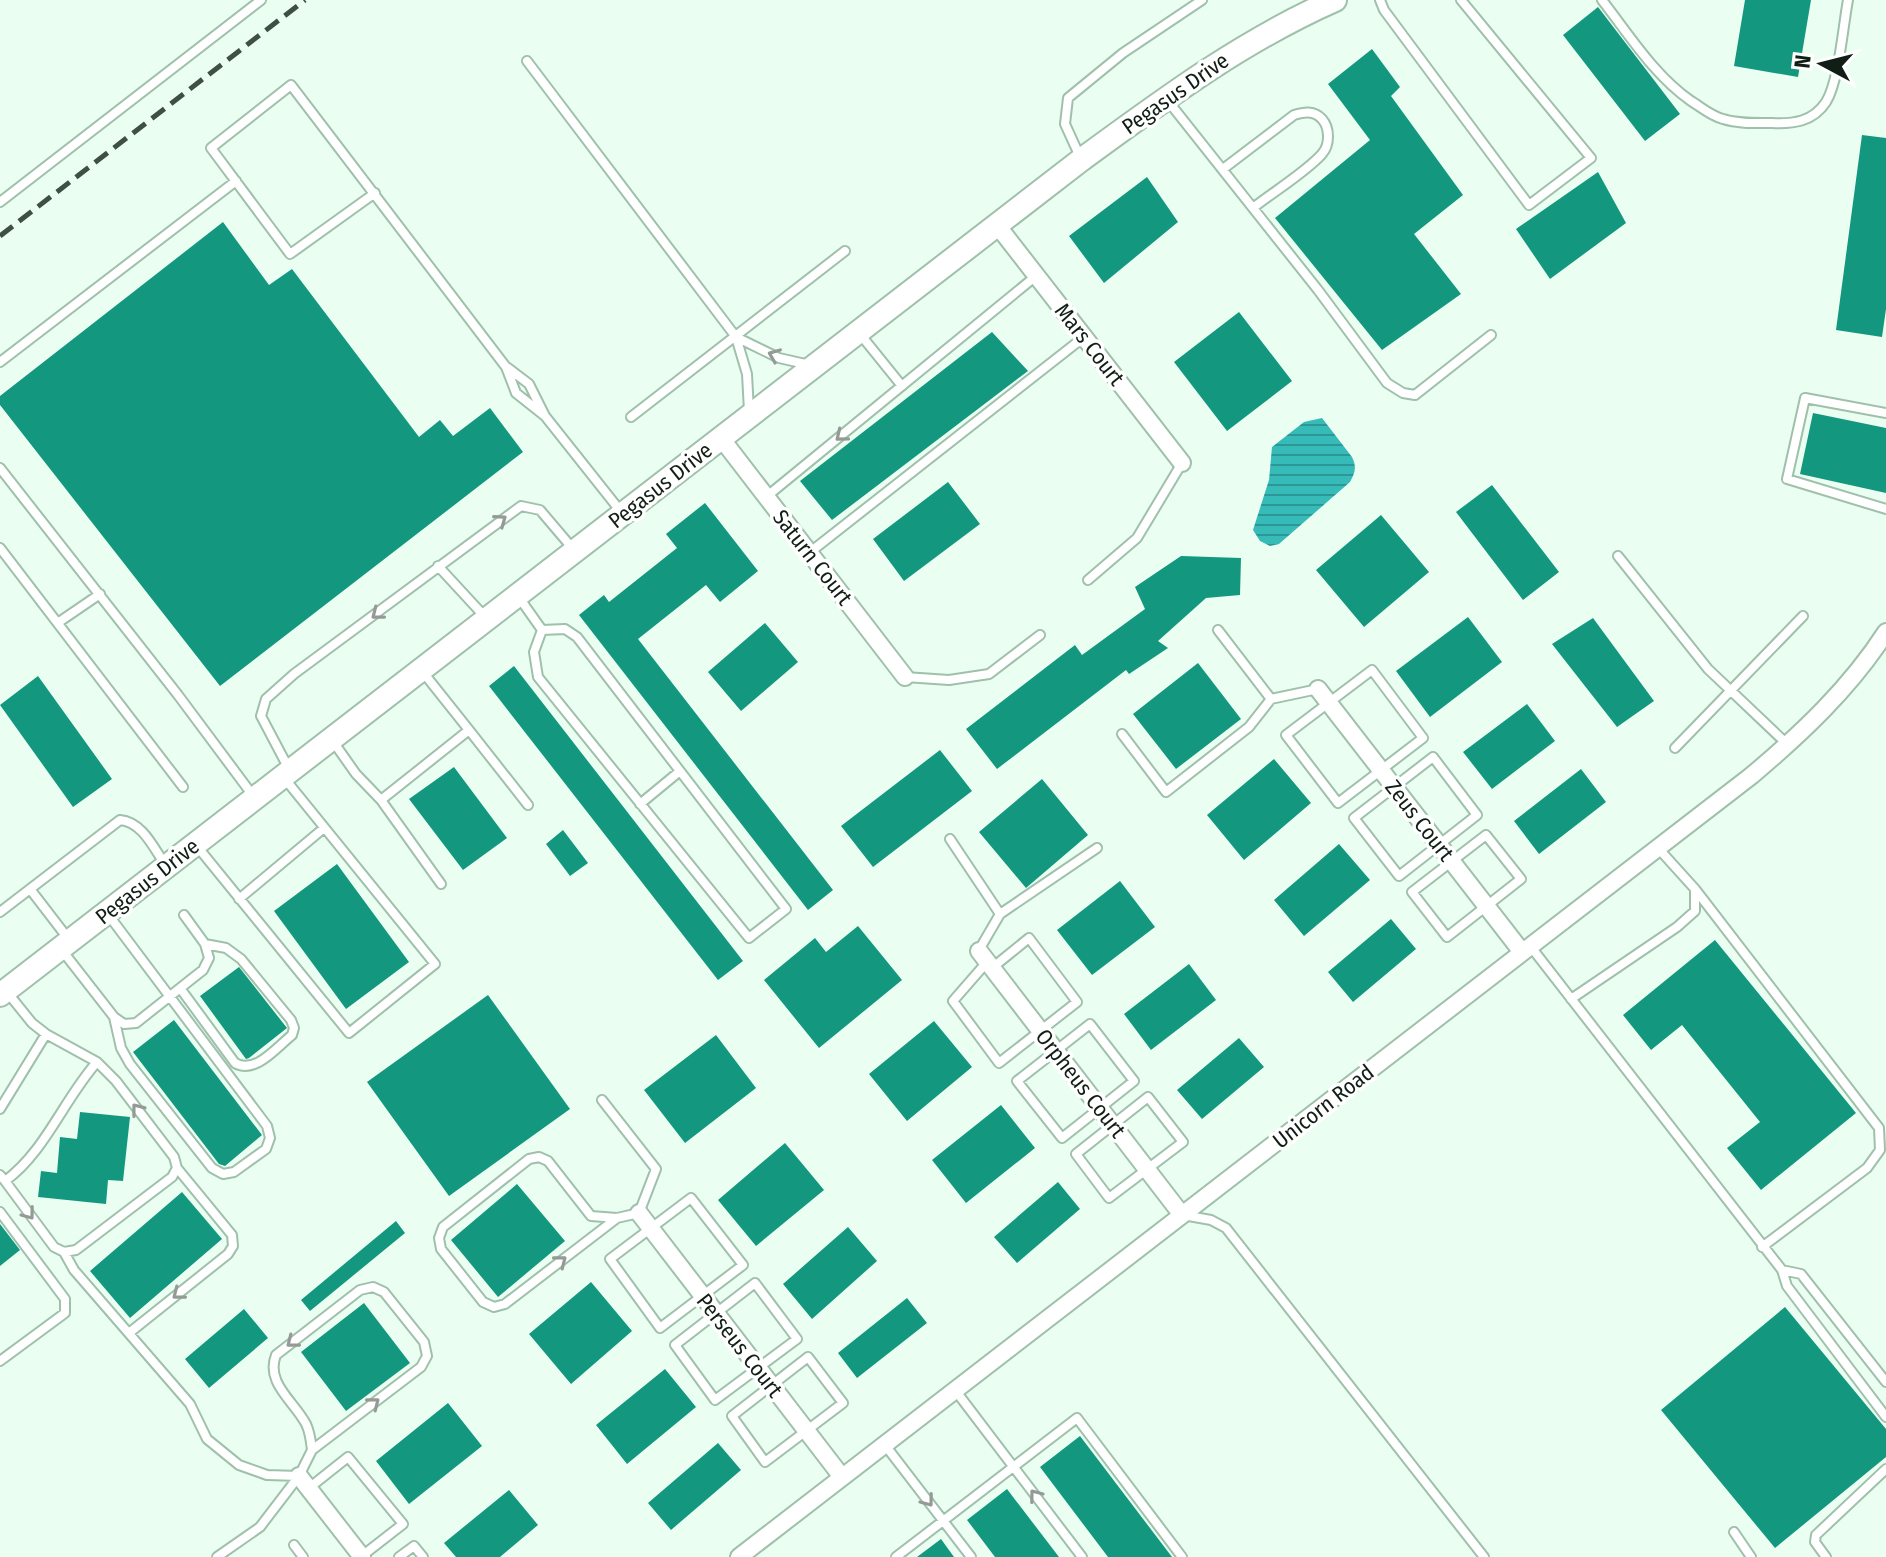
<svg xmlns="http://www.w3.org/2000/svg" width="1886" height="1557" font-family="'Fira Sans Condensed',sans-serif">
<style>
.water{fill:url(#water-rules)}
.building{fill:#13987f}
.lines{fill:none;stroke-linecap:round;stroke-linejoin:round}
.service-casing{stroke:#9fc0ab;stroke-width:12}
.minor-casing{stroke:#9fc0ab;stroke-width:20}
.tertiary-casing{stroke:#9fc0ab;stroke-width:26}
.service{stroke:#fff;stroke-width:8}
.minor{stroke:#fff;stroke-width:16}
.tertiary{stroke:#fff;stroke-width:22}
.rail{stroke:#404f46;stroke-width:5;stroke-dasharray:16 8;stroke-linecap:butt}
.oneway{stroke:#949a96}
.labels{text-anchor:middle;stroke-width:7;stroke-linejoin:round;paint-order:stroke}
.street-label{font-size:22px;fill:#111e16;stroke:#fff}
</style>
<defs>
<pattern id="water-rules" width="6" height="5" patternUnits="userSpaceOnUse" patternTransform="scale(2)"><rect width="6" height="5" fill="#36bbb9"/><path d="M0 2.5h6" fill="none" stroke="#2c9795"/></pattern>
</defs>
<rect width="100%" height="100%" fill="#eafef1"/>
<path class="water" d="M1322 418 1352 457C1357 467 1355 473 1350 482L1279 544 1270 546 1260 541 1253 530 1269 480 1272 447 1304 422Z"/>
<path class="building" d="M1745 0H1811L1798 77 1734 66Z
M1598 7 1680 114 1645 141 1563 35Z
M1372 49 1400 87 1391 96 1463 195 1414 234 1461 294 1382 350 1275 218 1370 140 1328 84Z
M1862 135 1886 138V309L1882 337 1836 330Z
M1598 172 1626 223 1550 279 1516 229Z
M1147 177 1178 222 1104 283 1069 236Z
M223 222 269 285 292 269 419 437 440 420 453 436 490 408 523 452 220 686 0 405V396Z
M1239 312 1292 381 1227 431 1174 362Z
M992 332 1028 371 832 520 800 481Z
M1813 413 1886 428V493L1800 474Z
M948 482 980 524 904 581 873 539Z
M1492 485 1559 572 1523 600 1456 512Z
M705 503 758 571 720 602 706 585 638 639 833 890 808 910 579 615 604 595 609 602 677 548 666 534Z
M1381 515 1429 572 1364 627 1316 570Z
M1181 556 1241 558 1240 595 1206 598 1158 641 1168 648 1129 674 1126 670 997 769 966 729 1075 645 1082 655 1145 609 1135 587Z
M1468 617 1502 662 1430 717 1396 671Z
M1593 618 1654 701 1617 727 1552 644Z
M765 623 798 662 741 711 708 672Z
M1198 663 1241 719 1176 769 1133 714Z
M514 666 743 961 718 980 489 686Z
M38 676 112 779 73 807 0 705Z
M1527 704 1555 741 1492 789 1463 752Z
M940 750 972 791 873 867 841 826Z
M1274 759 1311 803 1244 860 1207 815Z
M454 767 507 838 463 870 409 799Z
M1581 769 1606 802 1539 854 1514 821Z
M1042 779 1088 835 1026 888 979 832Z
M563 830 588 863 570 876 546 844Z
M1339 844 1370 880 1304 936 1274 900Z
M337 864 409 962 346 1009 274 911Z
M1120 881 1155 927 1092 975 1057 930Z
M1391 919 1416 949 1353 1002 1328 972Z
M858 926 902 980 819 1048 764 980 815 938 826 952Z
M1715 940 1856 1113 1761 1190 1727 1148 1760 1122 1682 1025 1651 1050 1623 1015Z
M1189 964 1216 1000 1151 1050 1124 1014Z
M239 967 287 1028 249 1058 246 1059 200 996Z
M488 995 570 1109 449 1196 367 1082Z
M174 1020 262 1135 225 1166 219 1164 133 1052Z
M934 1021 972 1067 907 1121 869 1074Z
M716 1035 756 1088 685 1143 644 1090Z
M1239 1038 1264 1067 1202 1119 1177 1090Z
M1001 1105 1035 1148 966 1203 932 1160Z
M80 1112 130 1117 123 1181 108 1180 106 1204 38 1197 41 1171 57 1173 60 1137 77 1139Z
M785 1143 824 1190 756 1246 718 1200Z
M1058 1182 1080 1209 1017 1263 994 1237Z
M517 1184 565 1241 498 1297 451 1240Z
M182 1192 222 1239 130 1318 90 1271Z
M396 1221 405 1233 310 1311 301 1300Z
M0 1224 20 1250 0 1266Z
M848 1227 877 1261 812 1319 783 1284Z
M591 1282 632 1331 571 1384 529 1334Z
M907 1298 927 1323 857 1378 838 1353Z
M364 1303 410 1363 346 1411 301 1352Z
M1785 1307 1886 1429V1457L1775 1548 1661 1410Z
M244 1309 268 1338 209 1388 185 1359Z
M665 1369 696 1407 627 1464 596 1425Z
M448 1403 482 1446 409 1504 376 1461Z
M1080 1436 1172 1557H1108L1040 1467Z
M718 1443 741 1470 671 1530 648 1503Z
M1007 1489 1059 1557H995L967 1520Z
M509 1490 538 1525 500 1557H456L444 1543Z
M941 1539 954 1557H917Z"/>
<g class="lines">
<defs>
<path id="service" d="M1380 0 1384 10 1529 205 1591 158 1461 0
M1602 0C1630 36 1654 75 1691 101 1701 107 1711 116 1723 119 1739 124 1756 123 1772 123 1793 124 1813 122 1826 102 1839 81 1843 26 1848 0
M527 61 736 337 747 374 749 411
M1168 101 1318 290 1387 383 1403 393 1415 395 1491 335
M1081 159 1065 124 1068 98 1123 53 1202 0
M1223 169 1294 115C1304 112 1314 110 1322 119 1330 128 1330 145 1322 154 1306 172 1273 192 1253 208
M375 193 290 254 211 148 291 85 506 367 516 393 545 416
M0 202 261 0
M860 334 902 386
M736 337 779 358 810 365
M0 362 236 181
M508 368 529 384 545 416 622 513
M1886 413 1805 398 1787 479 1886 509
M631 417 845 251
M0 468 178 695 254 797
M766 497 1036 276
M0 548 183 787
M809 553 1084 337
M1618 556 1708 669 1787 744
M438 566 486 618
M1088 580 1137 538 1182 463
M518 596 542 630 534 652 538 677 749 938 786 909 577 637 565 629 542 630
M59 622 100 594
M1218 630 1271 699 1318 689
M1372 670 1423 738 1338 803 1286 735Z
M905 677 949 680 989 674 1040 635
M469 730 528 805
M1122 734 1166 792 1249 727 1271 699
M332 740 356 774 381 800 469 730 422 671
M1675 748 1803 616
M1433 757 1477 815 1399 876 1354 818Z
M289 769 261 716 266 699 294 674 521 506 540 510 574 550
M381 800 441 884
M640 804 680 771
M1486 835 1521 879 1447 937 1412 892Z
M950 839 1000 914
M196 845 349 1033 435 964 285 779
M30 889 120 820C143 822 154 849 166 866
M1695 889 1879 1128 1880 1150 1867 1168 1762 1247
M239 899 324 828
M0 912 30 889 70 941
M107 913 267 1126 270 1138 266 1149 234 1172 223 1174 212 1168 130 1064 121 1048 114 1017
M1531 947 1782 1270 1787 1286 1886 1417
M61 949 114 1017 124 1024 136 1023 203 970 209 958 205 944 184 915
M979 950 1000 914 1097 848
M987 962 953 1001 999 1063 1077 1002 1029 938 992 968
M180 988 235 1063C255 1075 277 1047 292 1035L294 1028 291 1020 241 959 226 948 205 944
M1571 999 1677 927 1695 911V889L1658 848
M1090 1024 1134 1081 1062 1138 1017 1081Z
M1148 1097 1183 1142 1109 1198 1076 1154Z
M602 1100 656 1169 639 1213 617 1218 591 1216 548 1161 539 1157 529 1159 443 1227 439 1238 441 1249 483 1302 494 1307 505 1304 617 1218
M0 1109 46 1034
M0 1175 5 1181C45 1152 64 1099 97 1062L46 1034 32 1023 7 992
M5 1181 54 1247 64 1252 76 1250 172 1177 177 1168 174 1157 116 1081 97 1062
M691 1198 743 1265 660 1328 610 1259Z
M0 1212 65 1299V1313L0 1361
M1183 1215 1211 1220 1226 1228 1484 1557
M64 1252 74 1270 190 1404 207 1439 239 1465 267 1475 299 1476
M1782 1270 1801 1274 1886 1382
M755 1283 797 1339 715 1400 675 1345Z
M129 1333 228 1254 233 1246 232 1235 177 1168
M808 1357 843 1403 765 1462 732 1416Z
M955 1390 1082 1557
M885 1445 971 1557
M309 1488 348 1457 403 1524 362 1556
M1734 1532 1751 1557
M294 1545 303 1557
M217 1557 260 1527 299 1476 312 1450 421 1367 427 1356 424 1342 384 1292 373 1287 360 1290 276 1355C265 1383 294 1401 306 1424 310 1432 311 1442 312 1450
M399 1557 414 1546 423 1557
M896 1557 1077 1418 1182 1557
M1826 1557 1815 1542 1816 1535 1886 1469"/>
<path id="minor" d="M997 225 1182 463
M721 438 905 677
M1318 689 1522 952
M979 951 1182 1215
M639 1213 842 1477
M299 1476 362 1557
M739 1557 1751 776C1801 734 1850 688 1886 632"/>
<path id="tertiary" d="M0 995 1081 160C1163 100 1242 41 1335 0"/>
</defs>
<use href="#service" class="service-casing"/>
<use href="#minor" class="minor-casing"/>
<use href="#tertiary" class="tertiary-casing"/>
<use href="#service" class="service"/>
<use href="#minor" class="minor"/>
<use href="#tertiary" class="tertiary"/>
<path class="rail" d="M0 236 305 0"/>
</g>
<defs><path id="oneway-chevron" d="M-2-3.5L2.5 0L-2 3.5" fill="none" stroke-width="1.6" stroke-linecap="round" stroke-linejoin="round" transform="scale(2)"/></defs>
<g class="oneway">
<use href="#oneway-chevron" transform="translate(774 355) rotate(-158)"/>
<use href="#oneway-chevron" transform="translate(841 436) rotate(141)"/>
<use href="#oneway-chevron" transform="translate(501 520) rotate(-36)"/>
<use href="#oneway-chevron" transform="translate(377 614) rotate(142)"/>
<use href="#oneway-chevron" transform="translate(137 1109) rotate(-128)"/>
<use href="#oneway-chevron" transform="translate(29 1214) rotate(53)"/>
<use href="#oneway-chevron" transform="translate(561 1261) rotate(-38)"/>
<use href="#oneway-chevron" transform="translate(178 1294) rotate(142)"/>
<use href="#oneway-chevron" transform="translate(292 1342) rotate(142)"/>
<use href="#oneway-chevron" transform="translate(374 1403) rotate(-38)"/>
<use href="#oneway-chevron" transform="translate(1035 1495) rotate(-127)"/>
<use href="#oneway-chevron" transform="translate(928 1501) rotate(53)"/>
</g>
<g class="labels">
<g class="street-label">
<text transform="translate(1175 93) rotate(-35)" y="8">Pegasus Drive</text>
<text transform="translate(1090 344) rotate(52)" y="8">Mars Court</text>
<text transform="translate(660 485) rotate(-38)" y="8">Pegasus Drive</text>
<text transform="translate(813 557) rotate(52)" y="8">Saturn Court</text>
<text transform="translate(1420 820) rotate(52)" y="8">Zeus Court</text>
<text transform="translate(147 881) rotate(-38)" y="8">Pegasus Drive</text>
<text transform="translate(1081 1083) rotate(52)" y="8">Orpheus Court</text>
<text transform="translate(1323 1106) rotate(-38)" y="8">Unicorn Road</text>
<text transform="translate(740 1345) rotate(52)" y="8">Perseus Court</text>
</g>
</g>
<g transform="translate(1822 64) rotate(277)" stroke="#ffffff" stroke-width="6" paint-order="stroke">
<path d="M0-6L14 30L0 20L-14 30Z" fill="#111e16"/>
<text y="-12" font-size="22" font-weight="bold" text-anchor="middle" fill="#111e16">N</text>
</g>
</svg>
